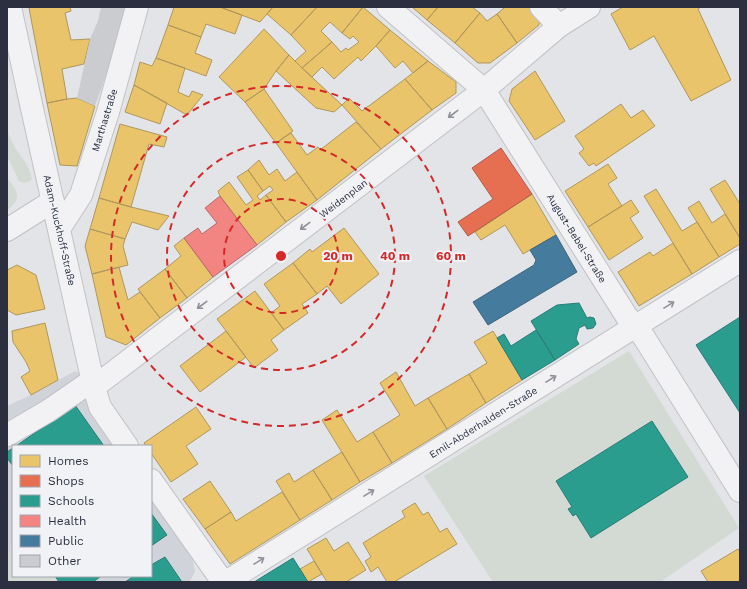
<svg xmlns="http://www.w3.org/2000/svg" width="747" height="589" font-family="'Work Sans',sans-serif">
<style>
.built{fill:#d1d3da}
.green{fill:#d2dad3}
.homes{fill:#e9c46a;stroke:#b0975d}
.shops{fill:#e76f51;stroke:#af5c4c}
.schools{fill:#2a9d8f;stroke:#2a7c77}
.health{fill:#f28482;stroke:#b66a6e}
.public{fill:#457b9d;stroke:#3d6481}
.building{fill:#cbcccf}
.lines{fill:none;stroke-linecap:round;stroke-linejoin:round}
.minor-casing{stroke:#c1c2c5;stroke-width:24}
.minor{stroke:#f2f2f4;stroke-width:22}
.oneway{stroke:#8e909a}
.ring{fill:none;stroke:#d62828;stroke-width:2;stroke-dasharray:7 5}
.labels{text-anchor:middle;stroke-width:4;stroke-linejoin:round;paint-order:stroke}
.street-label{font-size:10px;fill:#2b2f3f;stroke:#f1f2f6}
.centre{fill:#d62828;stroke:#f1f2f6;stroke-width:2}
.ring-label{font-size:12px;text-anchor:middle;font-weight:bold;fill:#d62828;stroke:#f1f2f6;stroke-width:4;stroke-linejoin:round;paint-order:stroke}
</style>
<rect width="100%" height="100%" fill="#e2e4e7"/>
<path class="built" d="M75 371 93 380 127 446H13V576H151V480L186 530 195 571 190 582H7V406L31 395Z"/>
<path class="green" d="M7 131 15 148 26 163 29 169 32 179C28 183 24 184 19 181L7 156Z
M7 178C12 184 20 193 16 201 14 204 10 208 7 210Z
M629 351 739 528 660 582H493L424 476Z
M13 549V576H55L59 582H10L7 578V553Z"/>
<path class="homes" d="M32 7H70L71 11 65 13 71 40 90 39 84 64 62 69 67 99 47 103 29 8Z
M174 7H220L242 15 235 34 206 24 201 37 168 25Z
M220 7H273L260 22Z
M273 7H317L291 35 267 14Z
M317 7H363L342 33 330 22 321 31 332 42 302 68 295 61 306 51 291 35Z
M363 7 390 30 376 46 361 61 358 57 334 79 322 67 312 77 302 68 332 42 341 52 346 48 348 50 359 42 353 36 350 39 342 33Z
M412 7H438L427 20Z
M438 7H472L480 13 455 43 427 20Z
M503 7H532L540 15 539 25 517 43 497 14 504 8Z
M623 7H701L698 9 731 80 691 101 654 36 630 50 611 14Z
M480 13 487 21 497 14 517 43 490 63H478L455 43Z
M168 25 201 37 195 53 212 60 206 76 156 58Z
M264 29 289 55 276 71 264 89 245 102 219 77Z
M390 30 428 61 413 73 403 61 395 68 376 46Z
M289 55 302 68 342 105 334 112 316 108 276 71Z
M156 58 185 68 178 92 189 97 192 91 203 95 187 115 134 85 140 62 152 66Z
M428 61 456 82V93L432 110 405 79Z
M535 71 565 121 535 140 509 101 512 89Z
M405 79 432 110 381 149 342 105 349 98 362 111Z
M134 85 167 103 160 124 125 112Z
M264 89 293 131 276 143 245 102Z
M77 98 95 106 77 166 60 165 47 103 67 99Z
M621 104 631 118 643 110 655 126 596 166 594 163 589 166 579 153 584 149 575 136Z
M356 122 381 149 317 200 276 143 291 133 307 155 318 147 320 150Z
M120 124 167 137 164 147 149 144 131 207 99 198Z
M259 160 269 175 277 169 285 181 297 172 317 200 286 222 266 195 273 190 270 186 263 191 248 170Z
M608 164 617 178 608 184 622 206 588 227 565 191Z
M248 170 263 191 257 196 260 200 266 195 286 222 257 245 220 196 218 191 229 182 246 205 253 200 237 177Z
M725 180 740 204V238L710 189Z
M656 189 682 231 697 222 719 257 692 274 644 196Z
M532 194 556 235 523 254 505 225 481 240 475 232Z
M99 198 131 207 169 216 158 230 132 222 125 239 90 229Z
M631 200 639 212 630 218 643 238 609 260 588 227Z
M699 201 712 223 725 214 740 238V244L719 257 688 208Z
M344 228 379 274 341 304 327 286 317 294 293 263 310 249 312 252Z
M90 229 125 239 123 246 128 265 92 274 85 246Z
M184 238 213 277 187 298 165 269 181 256 174 246Z
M673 243 692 274 639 306 618 272 650 252 653 256Z
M293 263 317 294 302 304 308 313 284 330 271 313 280 306 264 284Z
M17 265 36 275 45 309 16 315 7 310V270Z
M119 267 128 300 140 292 160 318 126 345 106 337 92 274Z
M165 269 187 298 160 318 138 289Z
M255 291 284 330 271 340 278 350 254 368 217 319Z
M45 323 58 380 31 395 21 377 30 371 26 362 13 342 12 331Z
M226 331 246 357 200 392 180 366Z
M493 331 522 380 486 403 469 374 487 363 474 342Z
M396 372 415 406 428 398 447 429 392 463 373 432 400 415 380 383Z
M469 374 486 403 447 429 428 398Z
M196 407 211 429 186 446 198 464 171 482 151 453V446H146L144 443Z
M337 410 357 442 373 432 392 463 360 482 322 420Z
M342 452 360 482 332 500 313 470Z
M313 470 332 500 300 520 276 481 289 473 294 482Z
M210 481 231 512 205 529 183 499Z
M282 492 300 520 230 564 205 529 231 512 236 521Z
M415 503 423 515 428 512 440 532 447 528 457 544 394 582H387L378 567 371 572 365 561 371 557 363 543 405 517 402 511Z
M326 538 334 551 348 542 366 570 346 582H327L307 549Z
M738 549 740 552V582H708L701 571Z
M314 561 322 574 308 582 300 569Z"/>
<path class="shops" d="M501 148 532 194 468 236 458 222 493 199 472 168Z"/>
<path class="schools" d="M579 303 587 318 590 317 594 318 596 324 593 328 587 329 585 325 579 328 576 339 579 344 555 360 531 321 557 305Z
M740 317V413L696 345Z
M536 330 555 360 522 380 497 338 504 334 511 346Z
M75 405 104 446H16Z
M652 421 688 477 591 538 576 514 573 516 568 509 572 507 556 481Z
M13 448V466L7 458V452Z
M151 513 167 535 151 546Z
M165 557 182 582H125L134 576H151V565Z
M293 558 308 582H254Z
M55 576H99L100 577 93 582H59Z"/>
<path class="health" d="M220 196 257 245 213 277 184 238 198 228 202 234 217 223 205 208Z"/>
<path class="public" d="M556 235 577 272 488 325 473 302 534 265 536 260 530 250Z"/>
<path class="building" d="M101 7H128L123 27 95 106 77 98 90 39 98 21Z"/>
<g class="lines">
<defs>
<path id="minor" d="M10 7 31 104 94 387 100 407 127 446
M388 7 484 90 627 317 636 326 645 339 740 491
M541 7 559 26
M59 229 81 195 108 112 137 7
M7 230 53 201
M94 387 484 90 559 26 589 7
M7 435 48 411 93 380
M151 480 223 582
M226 582 740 261"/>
</defs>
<use href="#minor" class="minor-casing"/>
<use href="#minor" class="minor"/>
</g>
<defs><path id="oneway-shaft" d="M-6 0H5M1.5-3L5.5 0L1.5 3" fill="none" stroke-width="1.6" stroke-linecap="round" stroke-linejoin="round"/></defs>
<g class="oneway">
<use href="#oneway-shaft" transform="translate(453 114) rotate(143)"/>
<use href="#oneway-shaft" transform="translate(305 226) rotate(143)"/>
<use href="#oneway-shaft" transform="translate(202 305) rotate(143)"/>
<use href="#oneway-shaft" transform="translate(669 305) rotate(-32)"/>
<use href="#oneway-shaft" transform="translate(551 379) rotate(-32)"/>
<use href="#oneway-shaft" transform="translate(369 493) rotate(-32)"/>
<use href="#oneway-shaft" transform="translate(259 561) rotate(-32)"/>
</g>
<g class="ring">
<circle cx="281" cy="256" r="57"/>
<circle cx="281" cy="256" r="114"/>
<circle cx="281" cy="256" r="170"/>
</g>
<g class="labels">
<g class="street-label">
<text transform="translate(104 120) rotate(-73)" y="4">Marthastraße</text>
<text transform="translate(343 198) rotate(-37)" y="4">Weidenplan</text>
<text transform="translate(60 230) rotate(77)" y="4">Adam-Kuckhoff-Straße</text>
<text transform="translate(577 238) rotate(58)" y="4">August-Bebel-Straße</text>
<text transform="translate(483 422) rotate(-32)" y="4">Emil-Abderhalden-Straße</text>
</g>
</g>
<circle cx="281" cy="256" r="6" class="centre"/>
<g class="ring-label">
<text x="338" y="260">20 m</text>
<text x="395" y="260">40 m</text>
<text x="451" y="260">60 m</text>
</g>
<rect width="747" height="589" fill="none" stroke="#2b2f3f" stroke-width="16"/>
<rect x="12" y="445" width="140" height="132" fill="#f1f2f6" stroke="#a2a4ad"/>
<rect x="20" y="455" width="20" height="12" fill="#e9c46a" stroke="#a2a4ad"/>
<text x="48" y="465" font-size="12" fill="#2b2f3f">Homes</text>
<rect x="20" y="475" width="20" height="12" fill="#e76f51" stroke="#a2a4ad"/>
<text x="48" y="485" font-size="12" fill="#2b2f3f">Shops</text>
<rect x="20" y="495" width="20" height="12" fill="#2a9d8f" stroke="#a2a4ad"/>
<text x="48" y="505" font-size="12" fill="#2b2f3f">Schools</text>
<rect x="20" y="515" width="20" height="12" fill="#f28482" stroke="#a2a4ad"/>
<text x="48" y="525" font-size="12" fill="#2b2f3f">Health</text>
<rect x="20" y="535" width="20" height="12" fill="#457b9d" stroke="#a2a4ad"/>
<text x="48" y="545" font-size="12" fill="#2b2f3f">Public</text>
<rect x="20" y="555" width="20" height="12" fill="#cbcccf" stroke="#a2a4ad"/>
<text x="48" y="565" font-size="12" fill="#2b2f3f">Other</text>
</svg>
